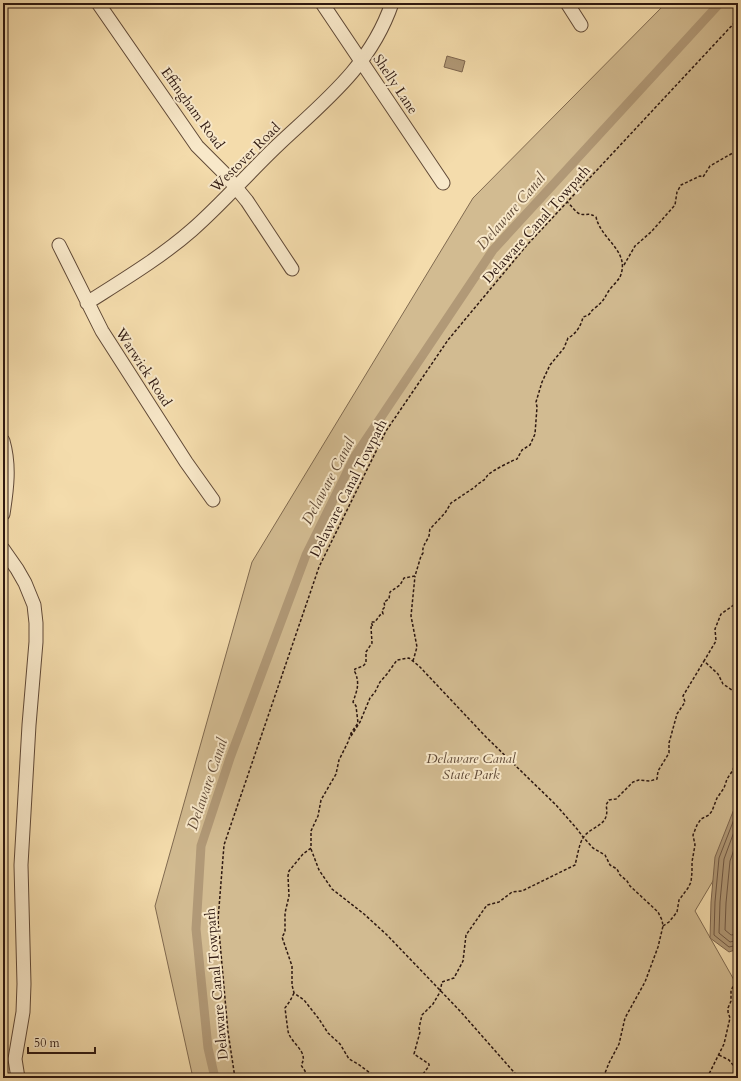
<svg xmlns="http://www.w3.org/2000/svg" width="741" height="1081" font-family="Cardo,serif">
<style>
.green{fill:#d2bb91;stroke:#806a50}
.water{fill:#b19977;stroke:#7d654e}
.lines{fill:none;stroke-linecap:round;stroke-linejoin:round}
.shore{stroke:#705844;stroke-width:1}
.canal{stroke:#b19977;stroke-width:9}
.minor-casing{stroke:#604937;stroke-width:15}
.path{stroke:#2e1810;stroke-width:1.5;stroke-dasharray:3 2;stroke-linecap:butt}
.minor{stroke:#f8e8c9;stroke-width:13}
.labels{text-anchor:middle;stroke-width:4;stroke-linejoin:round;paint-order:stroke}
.street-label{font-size:14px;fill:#2e1810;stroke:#f8e8c9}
.park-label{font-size:14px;font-style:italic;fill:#5f4937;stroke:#f8e8c9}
.water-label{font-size:15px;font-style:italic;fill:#624c39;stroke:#f8e8c9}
</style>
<rect width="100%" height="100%" fill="#f4dcac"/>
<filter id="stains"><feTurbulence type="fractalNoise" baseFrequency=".005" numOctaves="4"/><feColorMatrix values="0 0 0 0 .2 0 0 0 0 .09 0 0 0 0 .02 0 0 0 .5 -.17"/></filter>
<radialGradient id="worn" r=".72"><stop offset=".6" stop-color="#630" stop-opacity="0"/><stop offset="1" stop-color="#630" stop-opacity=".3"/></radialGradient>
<path class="green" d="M666 3H738V839L695 911 738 987V1078H193L155 906 252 562 473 198Z"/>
<path class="water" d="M447 56 465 61 462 72 444 67Z
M738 799V949L729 952 710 938 711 902 715 857Z"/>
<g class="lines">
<path class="shore" d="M738 809 719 858 715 902 714 935 729 947 738 945
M738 821 724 859 720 902 719 933 730 942 738 940
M738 838 730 861 726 903 725 930 731 935 738 934"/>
<path class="canal" d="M215 1078 208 1048 196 929 201 846 230 758 306 555 355 456 493 250 720 3"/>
<defs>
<path id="minor" d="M98 3 197 146 224 173 247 201 292 269
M322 3 443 183
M567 3 581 25
M59 245 102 331 186 462 213 500
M87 303C123 280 160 258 192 230 223 203 250 171 280 143 326 100 371 65 392 3
M3 441C10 465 7 489 3 514
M3 549 17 569 25 583 34 605 36 623V642L29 725 21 865 24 984 23 1012 15 1059 18 1078"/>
</defs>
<use href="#minor" class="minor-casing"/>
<path class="path" d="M624 265 635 246 651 232 675 205 677 192 681 185 700 176 703 177 710 166 738 150
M738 602 721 614 715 629 716 641 704 661 718 674 723 684 732 690 738 695
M413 661 417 647 411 616 415 576
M351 736 360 722 370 698 375 692 380 682 387 674 397 660 409 658 419 666 486 737 556 805 577 829 583 837 593 848 605 855 610 865 617 869 620 875 627 881 630 886 658 912 662 920 663 926 658 947 645 982 625 1018 619 1044 609 1063 603 1078
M311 849 319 870 332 889 364 914 387 935 460 1011 519 1078
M663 926 669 922 677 912 679 900 688 888 691 882 692 872V862L695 845 693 835 697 825 701 819 709 815 712 811 717 798 724 788 727 779 733 770 738 754
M294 993 290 1001 285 1008C286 1016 287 1024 288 1031 290 1043 310 1052 301 1065L305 1071 306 1078
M719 1055 729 1060 738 1071
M235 1078 228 1032 218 920 224 845 319 567 386 431 448 340 527 245 738 19
M377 1078 358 1064 349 1059 340 1044 328 1033 319 1019 304 1000 294 993 292 985V966L282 937 285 932V913L289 896 288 876 289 871 303 854 311 848V831L318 816 321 800 336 774 339 760 348 742 351 733 358 723 356 706 353 702C357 690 360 684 355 672H354L355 669 363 666 366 663V652L372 643 371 627H373L371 622H375L380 615 383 614 382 610 385 607 384 602 389 599 390 592 400 585 404 578 415 576 421 556 423 553C422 547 425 544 428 538 430 535 429 532 430 529L445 513 451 503 475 487C478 483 482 482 485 479 487 477 487 475 489 474 492 471 513 460 517 459L522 450 530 445 535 434 537 407 536 402 542 382 550 365 564 348 568 338C576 334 581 326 583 317 593 314 588 313 595 308 603 301 603 301 608 292 611 287 617 282 620 277 631 251 601 240 596 217 589 212 586 216 580 214 575 212 571 205 567 202
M420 1078 429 1066V1064L414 1054 420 1032 419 1028 422 1015 433 1004 440 992 442 982 454 978 463 961 466 935 487 905 499 902 512 892 522 891 575 865C577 858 579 844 583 838 591 825 611 827 606 805L609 800 616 799 633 782 639 780 650 781 657 779 658 771 669 753V743L677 714 685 702 683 696 704 661
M707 1078 724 1044 730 1018 728 1012V1008L731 1001V990L738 979"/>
<use href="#minor" class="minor"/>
</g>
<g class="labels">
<g class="street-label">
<text transform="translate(396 84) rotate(56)" y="5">Shelly Lane</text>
<text transform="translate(193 108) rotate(54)" y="5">Effingham Road</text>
<text transform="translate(245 157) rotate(-45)" y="5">Westover Road</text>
<text transform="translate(536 224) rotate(-48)" y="5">Delaware Canal Towpath</text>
<text transform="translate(144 367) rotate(57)" y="5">Warwick Road</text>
<text transform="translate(348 488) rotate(-63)" y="5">Delaware Canal Towpath</text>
<text transform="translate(216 984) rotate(-95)" y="5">Delaware Canal Towpath</text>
</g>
<g class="park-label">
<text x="471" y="763">Delaware Canal<tspan x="471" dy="16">State Park</tspan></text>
</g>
<g class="water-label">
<text transform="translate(511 211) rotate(-49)" y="5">Delaware Canal</text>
<text transform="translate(328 481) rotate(-62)" y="5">Delaware Canal</text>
<text transform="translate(207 784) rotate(-71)" y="5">Delaware Canal</text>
</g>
</g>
<rect width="741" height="1081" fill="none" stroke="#f4dcac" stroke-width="16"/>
<rect x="4" y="4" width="733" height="1073" fill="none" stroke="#2e1810" stroke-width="2"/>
<rect x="8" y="8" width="725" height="1065" fill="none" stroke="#2e1810"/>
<path d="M28 1047v6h67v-6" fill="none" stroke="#2e1810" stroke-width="2"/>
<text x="34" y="1047" font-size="12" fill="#2e1810" stroke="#f8e8c9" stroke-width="3" paint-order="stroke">50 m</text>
<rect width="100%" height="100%" filter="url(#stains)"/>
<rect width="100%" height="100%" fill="url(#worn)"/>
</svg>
